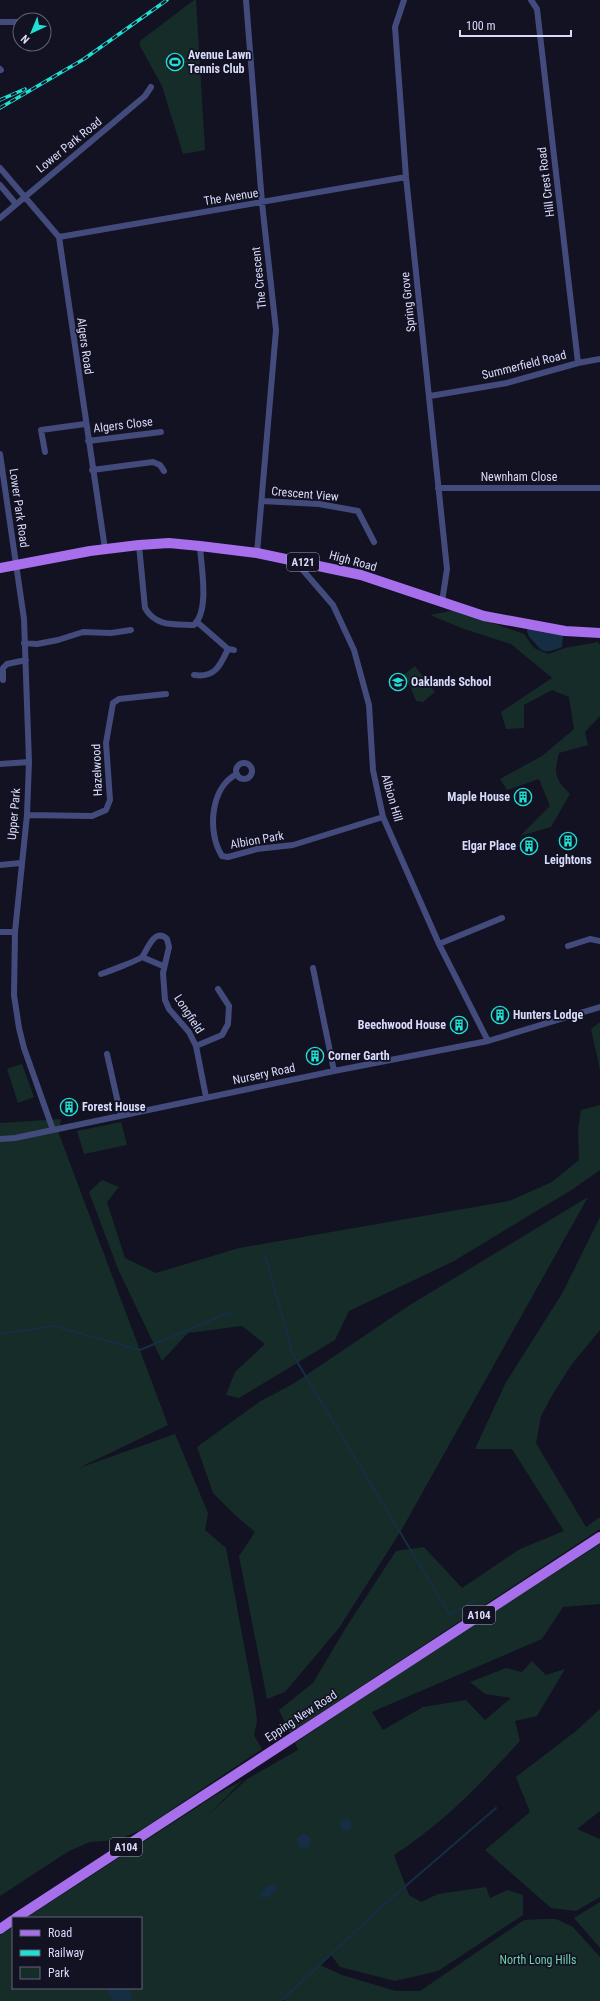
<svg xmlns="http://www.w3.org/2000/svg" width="600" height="2001" font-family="'Roboto Condensed',sans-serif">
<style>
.green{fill:#162c28}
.water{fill:#152e44}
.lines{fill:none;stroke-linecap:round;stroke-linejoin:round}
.stream{stroke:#152e44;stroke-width:2}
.street{stroke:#434b7c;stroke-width:6}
.primary{stroke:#a76feb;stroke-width:10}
.rail-casing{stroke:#1fe0d2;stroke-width:3.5}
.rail{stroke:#121223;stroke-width:2;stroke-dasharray:6;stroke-linecap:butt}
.labels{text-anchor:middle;stroke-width:3.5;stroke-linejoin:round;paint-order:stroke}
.shield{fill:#121223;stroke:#9d9fba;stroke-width:1}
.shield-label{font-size:11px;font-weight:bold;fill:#d9dbfa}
.poi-label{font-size:12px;font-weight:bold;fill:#d9dbfa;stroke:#121223;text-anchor:start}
.street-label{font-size:12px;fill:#d9dbfa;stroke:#121223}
.park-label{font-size:12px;fill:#6fd0a7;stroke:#121223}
</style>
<rect width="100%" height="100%" fill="#121223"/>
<path class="green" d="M194 0H196L205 150 183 154 162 86 140 46V41Z
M455 610 524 634 534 648 548 654 565 648 598 642 600 645V716L585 732 588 745 559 753C554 774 554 778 570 794L551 827 520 836 550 806 539 779 507 790 500 779 542 756 574 729 569 697 552 690 524 705V728L506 729 501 712 552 678 511 644 464 629 430 615Z
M415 666 435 692 423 702 416 701 410 686 402 676Z
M600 1022V1070L591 1029Z
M22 1064 34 1097 18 1103 7 1069Z
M600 1105V1170L573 1189 454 1261 349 1311 335 1340 239 1398 226 1395 235 1372 265 1344 242 1326 188 1333 162 1361 118 1269 89 1192 102 1180 119 1187 107 1202 125 1258 156 1273 239 1248 509 1201 552 1182 579 1160 578 1129 581 1110Z
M61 1119 59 1134 168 1425 79 1468 175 1434 208 1513 205 1530 226 1548 255 1704 257 1721 254 1735 262 1749 141 1830 117 1840 90 1842 69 1851 0 1896V1123Z
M121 1122 127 1145 84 1154 77 1131Z
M588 1197 402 1529 339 1628 285 1692 267 1699 239 1556 255 1532 235 1515 213 1493 197 1447 259 1402 293 1384 410 1305Z
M600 1217V1330L572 1364 554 1392 541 1416 536 1443 586 1527 600 1517V1529L290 1733 279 1710 313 1683 345 1629 396 1551 424 1547 462 1588 520 1549 564 1531 512 1449H475L505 1384 563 1292Z
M600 1544V1604L563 1607 542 1639 372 1712 383 1730 423 1707 466 1700 485 1720 511 1698 485 1694 470 1682 506 1668 522 1672 532 1661 546 1675 565 1669 537 1716 515 1721 520 1741C479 1785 445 1822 394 1855L409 1895 421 1902 438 1894 486 1887 490 1898 508 1890 523 1895V1915L438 1971 395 1981 340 1967 331 1955 320 1965 342 1975 396 1991H420L524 1920 542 1919H556L573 1927 600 1957V2001H285L284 1999 281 2001H0V1935L13 1927V1988H141V1918H26L219 1793 243 1780 207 1816 247 1779 298 1750 295 1743 457 1635Z
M600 1709V1811L577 1829 600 1839V1897L576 1911 551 1908 485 1850 530 1812 516 1777 576 1731Z
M600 1902V1948L574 1918Z"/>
<path class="water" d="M527 628 563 635 562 647C548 652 544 655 534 642 530 638 527 635 527 628Z
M340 1825a6 6 0 1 1 12 0a6 6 0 1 1-12 0Z
M297 1841a7 7 0 1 1 14 0a7 7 0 1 1-14 0Z
M274 1884 278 1890 268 1897H259L266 1887Z
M107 1988H129L133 2001H112Z"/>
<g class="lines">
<path class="stream" d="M265 1255 293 1355 450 1615 475 1600
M0 1334 54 1326 140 1350 233 1311
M281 2001 387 1902 496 1808"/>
<path class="street" d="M246 0 262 203 276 330 257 553
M404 0 395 27 406 177 447 569 442 602
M531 0 537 9 578 363
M0 22H20
M0 69 1 70
M0 168 59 237 105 549
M0 185 16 204
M0 218 145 96 151 87
M59 237 406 177
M430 396 507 383 578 363 600 359
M88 441 161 432
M45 452 41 430 85 424
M0 454 24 619 29 762 27 815 15 932 14 995 19 1028 24 1048 53 1130
M92 470 153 462 160 465 164 471
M438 488H600
M262 501 319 504 358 511 374 542
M139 545 145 608C156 627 174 624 194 625 210 610 201 567 200 546
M295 561 333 605 354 650 369 705 373 770 383 817 439 944 488 1041
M197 622 228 649 234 650
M24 643 37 644 58 640 83 632 111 633 131 630
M194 675C215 678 220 666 228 649
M3 680V668L7 664 26 660
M236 771a8 8 0 1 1 16 0a8 8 0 1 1-16 0Z
M0 764 29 762
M237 774C210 787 207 833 222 856L228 857 257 849 293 845 383 817
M27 815 92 816 106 810 110 800 106 743 113 703 119 699 166 694
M0 865 21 863
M0 932H15
M439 944 502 918
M568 946 590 939 600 941
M142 957 163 966
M313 968 334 1071
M101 974C107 972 139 960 142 957 147 951 154 927 167 939L169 947 163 973 165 1000 169 1009 189 1032 196 1046 206 1097
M196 1046 222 1035 228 1024 229 1006 218 989
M107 1054 121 1116
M0 1139 15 1138 334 1071 488 1041 600 1007"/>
<path class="primary" d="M0 568 90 551 139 545 169 543 200 546 257 553 361 575 484 616 565 631 600 633
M16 1918 600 1537
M0 1929 13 1920"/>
<defs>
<path id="rail" d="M0 100 25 89
M0 108 84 59 167 0"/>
</defs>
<use href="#rail" class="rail-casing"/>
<use href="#rail" class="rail"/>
</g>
<defs>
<symbol id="stadium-ring" viewBox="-11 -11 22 22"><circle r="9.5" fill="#121223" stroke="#1fe0d2" stroke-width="1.5"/><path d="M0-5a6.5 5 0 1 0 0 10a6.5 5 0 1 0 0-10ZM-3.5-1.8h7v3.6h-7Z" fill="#1fe0d2"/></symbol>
<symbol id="school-ring" viewBox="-11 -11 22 22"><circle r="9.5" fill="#121223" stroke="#1fe0d2" stroke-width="1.5"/><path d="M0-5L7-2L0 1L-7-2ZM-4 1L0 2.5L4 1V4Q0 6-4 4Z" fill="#1fe0d2"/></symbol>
<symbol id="building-ring" viewBox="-11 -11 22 22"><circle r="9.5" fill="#121223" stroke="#1fe0d2" stroke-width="1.5"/><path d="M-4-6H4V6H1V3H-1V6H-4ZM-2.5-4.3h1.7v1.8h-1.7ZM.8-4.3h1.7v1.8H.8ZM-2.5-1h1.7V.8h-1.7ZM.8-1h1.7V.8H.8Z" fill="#1fe0d2"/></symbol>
</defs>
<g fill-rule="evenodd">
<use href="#stadium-ring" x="165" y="52" width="20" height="20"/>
<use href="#school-ring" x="388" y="672" width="20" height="20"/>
<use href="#building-ring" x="513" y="787" width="20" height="20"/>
<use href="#building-ring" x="558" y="831" width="20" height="20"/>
<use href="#building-ring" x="519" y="836" width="20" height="20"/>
<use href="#building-ring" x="490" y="1005" width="20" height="20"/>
<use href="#building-ring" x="449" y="1015" width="20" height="20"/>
<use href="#building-ring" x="305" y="1046" width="20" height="20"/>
<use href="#building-ring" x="59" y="1097" width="20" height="20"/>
</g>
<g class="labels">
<g class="shield">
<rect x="287" y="553" width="32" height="18" rx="3"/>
<rect x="463" y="1606" width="32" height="18" rx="3"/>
<rect x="110" y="1838" width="32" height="18" rx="3"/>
</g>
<g class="shield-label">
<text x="303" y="566">A121</text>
<text x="479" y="1619">A104</text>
<text x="126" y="1851">A104</text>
</g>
<g class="poi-label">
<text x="188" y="59">Avenue Lawn<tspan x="188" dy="14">Tennis Club</tspan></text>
<text x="411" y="686">Oaklands School</text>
<text x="510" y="801" text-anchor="end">Maple House</text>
<text x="516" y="850" text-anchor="end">Elgar Place</text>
<text x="568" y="864" text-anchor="middle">Leightons</text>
<text x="513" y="1019">Hunters Lodge</text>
<text x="446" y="1029" text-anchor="end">Beechwood House</text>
<text x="328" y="1060">Corner Garth</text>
<text x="82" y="1111">Forest House</text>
</g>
<g class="street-label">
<text transform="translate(69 145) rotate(-39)" y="4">Lower Park Road</text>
<text transform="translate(546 182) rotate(-97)" y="4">Hill Crest Road</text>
<text transform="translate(231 197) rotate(-9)" y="4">The Avenue</text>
<text transform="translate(259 278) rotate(-96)" y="4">The Crescent</text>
<text transform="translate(408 302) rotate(-96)" y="4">Spring Grove</text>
<text transform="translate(85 346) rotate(82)" y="4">Algers Road</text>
<text transform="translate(524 365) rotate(-14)" y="4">Summerfield Road</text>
<text transform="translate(123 425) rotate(-7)" y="4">Algers Close</text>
<text x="519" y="481">Newnham Close</text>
<text transform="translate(305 494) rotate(5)" y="4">Crescent View</text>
<text transform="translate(19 508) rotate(82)" y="4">Lower Park Road</text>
<text transform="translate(353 561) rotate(15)" y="4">High Road</text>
<text transform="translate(97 770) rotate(-92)" y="4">Hazelwood</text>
<text transform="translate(392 798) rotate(74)" y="4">Albion Hill</text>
<text transform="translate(14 814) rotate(-85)" y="4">Upper Park</text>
<text transform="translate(257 840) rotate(-10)" y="4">Albion Park</text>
<text transform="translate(189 1014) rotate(57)" y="4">Longfield</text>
<text transform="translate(264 1074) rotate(-12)" y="4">Nursery Road</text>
<text transform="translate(301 1716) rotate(-33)" y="4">Epping New Road</text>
</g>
<g class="park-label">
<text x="538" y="1964">North Long Hills</text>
</g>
</g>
<rect x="12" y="1917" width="130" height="72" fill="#121223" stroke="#626279"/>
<rect x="20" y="1930" width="20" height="6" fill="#a76feb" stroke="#626279"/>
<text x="48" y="1937" font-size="12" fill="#d9dbfa">Road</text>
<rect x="20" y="1950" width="20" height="6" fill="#1fe0d2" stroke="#626279"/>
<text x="48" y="1957" font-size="12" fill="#d9dbfa">Railway</text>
<rect x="20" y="1967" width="20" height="12" fill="#162c28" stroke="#626279"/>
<text x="48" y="1977" font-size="12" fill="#d9dbfa">Park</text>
<g transform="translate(32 32) rotate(224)"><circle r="19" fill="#121223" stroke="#626279"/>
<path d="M0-3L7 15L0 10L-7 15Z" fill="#1fe0d2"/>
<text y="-6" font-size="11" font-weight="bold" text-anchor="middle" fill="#d9dbfa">N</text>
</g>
<path d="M460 30v6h111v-6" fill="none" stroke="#d9dbfa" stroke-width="2"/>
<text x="466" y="30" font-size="12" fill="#d9dbfa" stroke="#121223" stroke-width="3" paint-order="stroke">100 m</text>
</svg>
